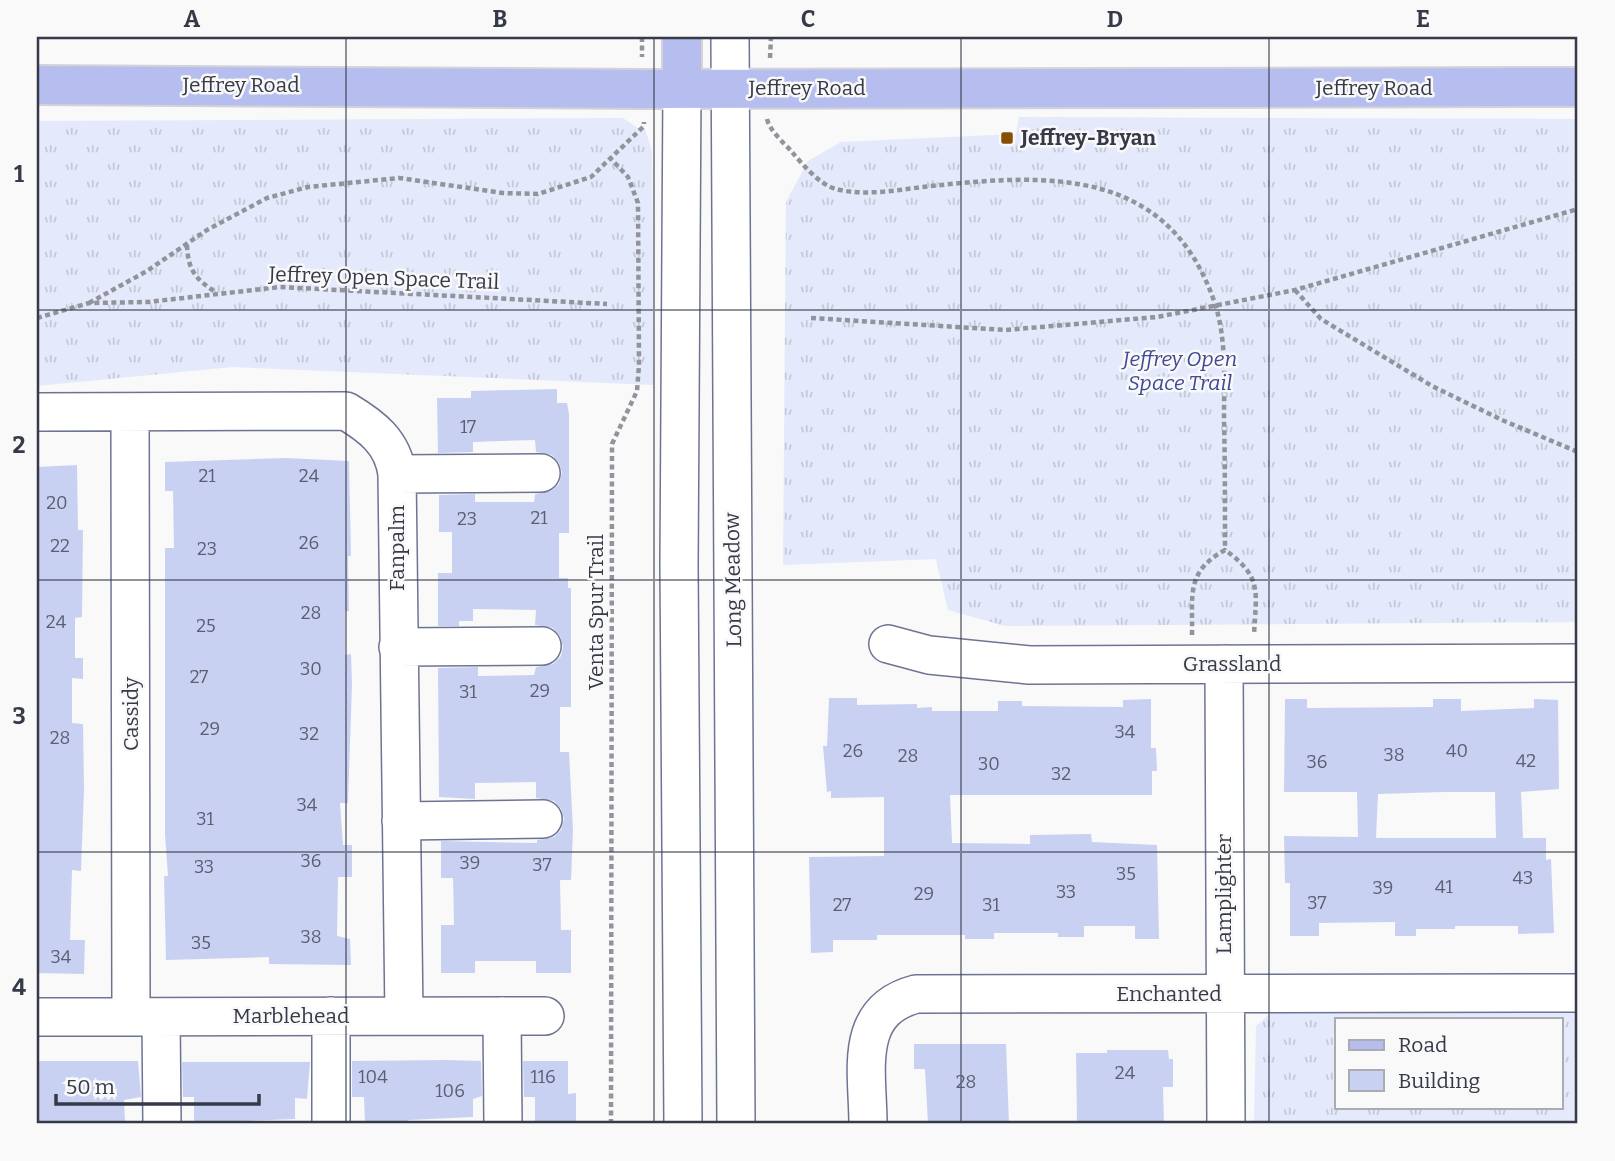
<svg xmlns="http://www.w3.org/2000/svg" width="1615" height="1161" font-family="Bitter,serif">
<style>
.grass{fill:url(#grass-tufts);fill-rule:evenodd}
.building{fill:#c9d1f3;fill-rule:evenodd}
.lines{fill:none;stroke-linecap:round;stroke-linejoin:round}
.minor-casing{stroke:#6d7493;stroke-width:40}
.major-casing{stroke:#d3d3d7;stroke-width:42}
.path{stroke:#92939b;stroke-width:4.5;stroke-dasharray:5 3.5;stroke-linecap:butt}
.minor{stroke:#fff;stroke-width:37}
.major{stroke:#b5beef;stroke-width:38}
.grid{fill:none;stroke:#363947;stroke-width:2;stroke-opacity:0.55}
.poi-dot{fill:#864e00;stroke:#f9f9f9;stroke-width:2.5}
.labels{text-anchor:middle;stroke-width:5;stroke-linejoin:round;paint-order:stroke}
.number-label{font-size:18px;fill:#5b5f72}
.street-label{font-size:21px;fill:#363947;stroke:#f9f9f9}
.poi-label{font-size:21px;font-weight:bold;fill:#363947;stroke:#f9f9f9;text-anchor:start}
.park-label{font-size:21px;font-style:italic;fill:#404994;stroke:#f9f9f9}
.neatline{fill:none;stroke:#363947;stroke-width:2.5}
.grid-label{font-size:23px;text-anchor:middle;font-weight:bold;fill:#363947}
</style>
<defs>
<pattern id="grass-tufts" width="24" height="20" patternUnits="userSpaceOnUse" patternTransform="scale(1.75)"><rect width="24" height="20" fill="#e4e9fb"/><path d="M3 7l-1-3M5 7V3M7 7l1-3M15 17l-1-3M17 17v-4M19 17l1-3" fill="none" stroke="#c4c9d8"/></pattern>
</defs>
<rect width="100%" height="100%" fill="#f9f9f9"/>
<path class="grass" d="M1019 117 1578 119V622L1005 626 948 610 936 559 783 565 786 202 808 161 841 142 1016 134Z
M623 118 642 131 644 126 652 151 654 385 233 367 37 386V121Z
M1578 1012V1124H1254L1256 1026 1271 1013ZM1561 1019V1107H1337V1019Z"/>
<path class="building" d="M557 389V403H567L569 414V533H559V578H568V588H571V707H560V752H569L573 830 571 880H560L561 930H571V973H536V961H475V973H441V925H454L453 878H441V841L537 843V840L554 837 561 830 564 819 561 809 554 801 536 798V782L475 783V799L439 797 438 668 478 667V676L534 675 536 667 553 664 561 656 563 647 560 636 553 628 535 625 536 610 473 609V621H459V626H438V573H452V532H439V495L475 494V502H534L535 494 551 491 559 484 562 472 559 463 552 455 536 452 535 440 473 442V452L438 453 437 398H471V391Z
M286 458 349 461 351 556H348L349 611H345V655L351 654 352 684 348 803H340L343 845H352V877H338L337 936 350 939 351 965 269 964V957L166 960 164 876H168L165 835V548H174L173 491H165V462Z
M77 465 78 530H83L82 617 75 618V658H83V679L72 678V723L83 724 84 789 81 871 72 870 70 940H85L84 974 37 973V467Z
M829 698H857V705L917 704V708L932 707V711H998V701H1022V706L1123 707V700L1151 699V748H1156L1157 771H1152V795H950L952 843 1030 844V835L1091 834 1092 842 1157 845 1159 939H1135V926H1084V937H1058V933H994V939H965V935H877V940H833V952L811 953 809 857 884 856V797L831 798V791L827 792 823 746H827Z
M1285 699H1307V708L1433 707V699H1461V711L1534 708V699L1558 700 1559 789 1521 792 1523 838H1546V860L1551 859 1554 933 1518 934V926H1455V929H1416V936H1395V922L1319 923V936H1290V883H1285L1284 836 1358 837 1357 792H1284ZM1443 792H1495L1496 838H1376L1378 794Z
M914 1044H1006L1009 1124H928L925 1069H914Z
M1107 1050H1168L1169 1059H1173V1087H1163L1164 1124H1077L1076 1053H1107Z
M446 1060 481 1061 482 1096 473 1099V1117L408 1120V1124H365L364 1097H352V1061Z
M37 1061H138L141 1097 124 1100 125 1122 37 1124Z
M523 1061H568V1094L576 1093V1123L535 1122V1097H524Z
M182 1062H310L307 1099 295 1098V1119L194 1123V1097H183Z"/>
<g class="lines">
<defs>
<path id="minor" d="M730 37 736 1124
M682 88 679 565 683 1124
M37 412 346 411C371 426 393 442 397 474L404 1016
M130 412 131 1017
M397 474 541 473
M888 644 929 655 1029 665 1578 663
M398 647 542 646
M1224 664 1226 1124
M401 821 543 819
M331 1016V1124
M502 1016 503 1124
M37 1017 545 1016
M161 1017 162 1124
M868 1124C868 1072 852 1011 916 994L1578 993"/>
<path id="major" d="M37 85 643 89 1578 87
M682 88V37"/>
</defs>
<use href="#minor" class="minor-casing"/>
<use href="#major" class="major-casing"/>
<path class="path" d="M642 37V57
M770 58 771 37
M767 119C770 131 784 143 792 152 803 165 820 185 836 189 865 197 903 189 931 186 1046 174 1165 166 1213 298 1227 336 1224 378 1224 418 1225 462 1225 506 1225 550
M187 245C188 270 195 279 217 293
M1295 290 1321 319 1432 386 1502 420 1578 452
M89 303 147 271 207 230 267 198 308 187 399 178 503 193 538 194 591 177 644 126V122
M37 318 89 303 148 302 280 287 607 304
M811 318 1006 330 1157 317 1295 290 1578 209
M1192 635C1193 596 1185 572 1225 550 1263 577 1256 592 1254 635
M611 1124 612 444 637 391 639 365 638 203 628 177 612 160"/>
<use href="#minor" class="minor"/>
<use href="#major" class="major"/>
</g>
<path class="grid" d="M346 37V1124M654 37V1124M961 37V1124M1269 37V1124M37 310H1578M37 580H1578M37 852H1578"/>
<rect class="poi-dot" x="1000" y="131" width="14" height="14" rx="3.5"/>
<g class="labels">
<g class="number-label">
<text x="468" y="433">17</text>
<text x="207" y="482">21</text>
<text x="309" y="482">24</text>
<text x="57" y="509">20</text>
<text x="539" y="524">21</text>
<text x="467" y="525">23</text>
<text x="309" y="549">26</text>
<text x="60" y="552">22</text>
<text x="207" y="555">23</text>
<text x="311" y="619">28</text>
<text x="56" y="628">24</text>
<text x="206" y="632">25</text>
<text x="311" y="675">30</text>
<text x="199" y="683">27</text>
<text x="540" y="697">29</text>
<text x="468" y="698">31</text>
<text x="210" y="735">29</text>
<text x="1125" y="738">34</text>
<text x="309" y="740">32</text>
<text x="60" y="744">28</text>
<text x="853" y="757">26</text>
<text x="1457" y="757">40</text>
<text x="1394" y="761">38</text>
<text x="908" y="762">28</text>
<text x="1526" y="767">42</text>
<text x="1317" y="768">36</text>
<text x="989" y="770">30</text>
<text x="1061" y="780">32</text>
<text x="307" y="811">34</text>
<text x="205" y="825">31</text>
<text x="311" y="867">36</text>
<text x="470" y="869">39</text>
<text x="542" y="871">37</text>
<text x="204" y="873">33</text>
<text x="1126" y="880">35</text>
<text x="1523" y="884">43</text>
<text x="1444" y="893">41</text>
<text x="1383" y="894">39</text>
<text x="1066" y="898">33</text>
<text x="924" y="900">29</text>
<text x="1317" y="909">37</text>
<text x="842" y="911">27</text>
<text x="991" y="911">31</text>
<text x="311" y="943">38</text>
<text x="201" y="949">35</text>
<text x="61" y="963">34</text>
<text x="1125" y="1079">24</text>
<text x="373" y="1083">104</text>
<text x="543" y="1083">116</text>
<text x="966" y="1088">28</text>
<text x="450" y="1097">106</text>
</g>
<g class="street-label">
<text x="241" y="92">Jeffrey Road</text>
<text x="807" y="95">Jeffrey Road</text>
<text x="1374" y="95">Jeffrey Road</text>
<text transform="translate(384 278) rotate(2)" y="7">Jeffrey Open Space Trail</text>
<text transform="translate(397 548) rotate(-90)" y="7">Fanpalm</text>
<text transform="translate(733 580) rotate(-91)" y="7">Long Meadow</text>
<text transform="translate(596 612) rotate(-90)" y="7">Venta Spur Trail</text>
<text x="1232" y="671">Grassland</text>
<text transform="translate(131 714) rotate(-90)" y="7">Cassidy</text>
<text transform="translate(1224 894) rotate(-90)" y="7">Lamplighter</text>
<text x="1169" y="1001">Enchanted</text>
<text x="291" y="1023">Marblehead</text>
</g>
<g class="poi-label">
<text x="1021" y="145">Jeffrey-Bryan</text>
</g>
<g class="park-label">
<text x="1180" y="366">Jeffrey Open<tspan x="1180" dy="24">Space Trail</tspan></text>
</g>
</g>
<rect width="1615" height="1161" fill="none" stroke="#f9f9f9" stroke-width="77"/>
<rect x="1335" y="1018" width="228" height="91" fill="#f9f9f9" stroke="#abacb2" stroke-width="2"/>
<rect x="1349" y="1040" width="35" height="10" fill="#b5beef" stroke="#abacb2" stroke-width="2"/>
<text x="1398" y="1052" font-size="21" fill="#363947">Road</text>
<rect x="1349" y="1070" width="35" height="21" fill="#c9d1f3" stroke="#abacb2" stroke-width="2"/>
<text x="1398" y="1088" font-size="21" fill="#363947">Building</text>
<path d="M56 1094v10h203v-10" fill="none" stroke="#363947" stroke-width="3.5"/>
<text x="66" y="1094" font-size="21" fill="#363947" stroke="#f9f9f9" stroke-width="5" paint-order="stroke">50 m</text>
<rect x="38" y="38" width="1538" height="1084" class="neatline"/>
<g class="grid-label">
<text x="192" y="27">A</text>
<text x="500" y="27">B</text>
<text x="808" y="27">C</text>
<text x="1115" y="27">D</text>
<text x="1423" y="27">E</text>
<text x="19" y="182">1</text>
<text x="19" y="453">2</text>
<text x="19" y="724">3</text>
<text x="19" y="995">4</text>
</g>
</svg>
